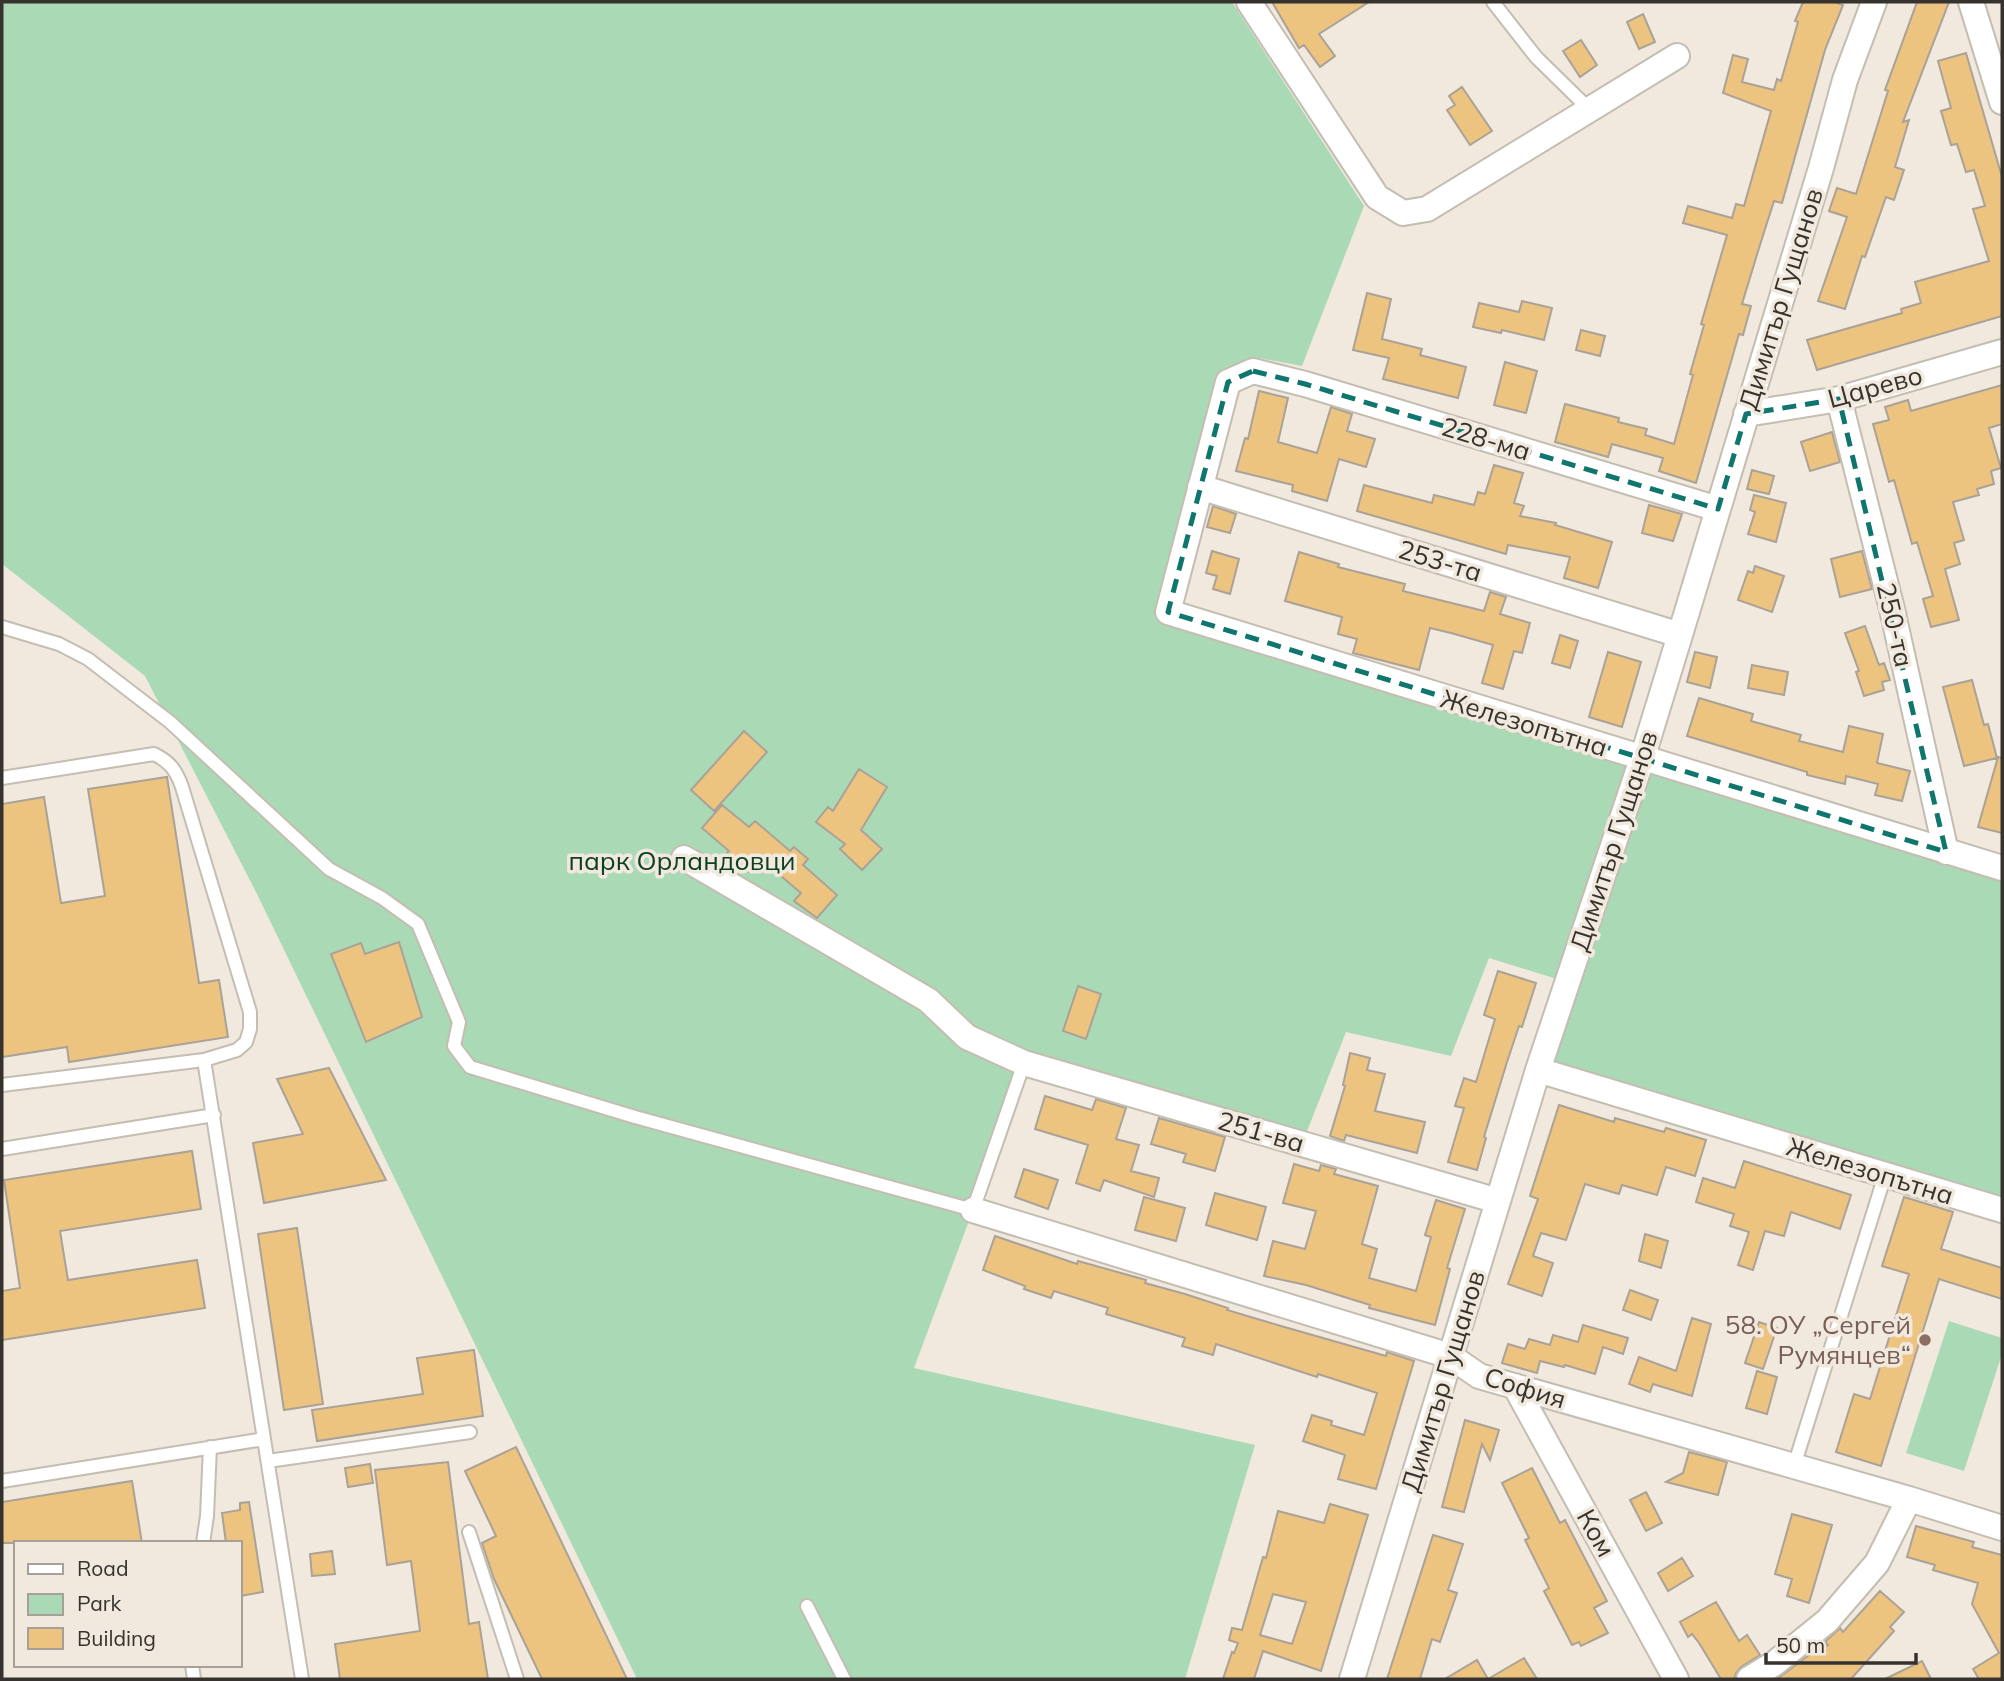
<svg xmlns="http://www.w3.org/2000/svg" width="2004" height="1681" font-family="Mulish,sans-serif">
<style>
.green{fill:#aad9b6}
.building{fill:#edc380;stroke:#aaa297;stroke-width:2;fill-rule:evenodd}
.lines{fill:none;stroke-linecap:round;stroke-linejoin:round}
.service-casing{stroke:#c4bdb1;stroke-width:16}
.minor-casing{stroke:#c4bdb1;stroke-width:28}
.service{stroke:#fff;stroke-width:12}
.minor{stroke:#fff;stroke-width:24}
.marked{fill:none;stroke:#0f766e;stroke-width:5;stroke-dasharray:14 9;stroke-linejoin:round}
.education-dot{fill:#8d6e63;stroke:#f1e9dd;stroke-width:2.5}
.labels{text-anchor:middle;stroke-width:7;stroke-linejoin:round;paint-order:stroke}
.street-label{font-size:26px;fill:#36332e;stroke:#f1e9dd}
.park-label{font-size:26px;fill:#0e4122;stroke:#f1e9dd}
.education-label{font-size:26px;fill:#785e54;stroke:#f1e9dd;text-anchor:end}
</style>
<rect width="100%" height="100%" fill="#f1e9dd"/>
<path class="green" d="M2 2H1232L1364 206 1302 366 1259 358 1216 375 1155 618 1620 764 2002 879V1201L1551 1065 1576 985 1489 958 1451 1056 1346 1032 1302 1144 1024 1063 973 1210 914 1368 1255 1445 1185 1679H637L257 894 145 676 2 564Z
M1949 1321 2002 1338V1354L1964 1471 1906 1453Z"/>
<path class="building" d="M1272 2H1369L1319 34 1335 56 1320 67 1304 45 1299 48Z
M1803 2H1834L1843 5 1825 50 1782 203 1774 201 1759 248 1742 304 1751 306 1743 335 1739 334 1696 483 1659 471 1663 458 1612 444 1608 457 1555 442 1565 404 1619 418 1618 422 1647 429 1645 435 1674 444 1693 375 1690 374 1704 325 1701 324 1727 235 1683 223 1688 206 1732 218 1736 204 1744 206 1771 111 1723 93 1733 55 1748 59 1742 82 1774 90 1777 79 1781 81 1798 22 1795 21Z
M1917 2H1949L1903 122 1909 120 1895 167 1904 170 1894 200 1886 197 1865 257 1862 256 1845 309 1818 301 1847 217 1829 211 1837 188 1856 194 1888 91 1885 90Z
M1643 14 1655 42 1639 49 1627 22Z
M1581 40 1597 65 1580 77 1563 51Z
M1966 53 2002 177V316L1817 370 1807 340 1902 313 1901 309 1921 303 1915 282 1989 261 1973 209 1985 206 1974 170 1966 172 1957 144 1951 145 1941 111 1951 108 1938 61Z
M1462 87 1492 131 1470 145 1447 110 1455 105 1449 96Z
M1367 293 1391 299 1382 339 1422 349 1420 355 1466 367 1458 398 1383 379 1389 358 1353 350Z
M1522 301 1552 308 1544 340 1502 330 1501 333 1473 327 1479 303 1519 312Z
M1581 330 1605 336 1600 356 1576 350Z
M1505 362 1537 371 1526 413 1494 405Z
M2002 385V424L1989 428 2001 468 1991 471 1994 484 1977 489 1979 495 1953 502 1964 540 1954 543 1960 564 1945 569 1959 620 1931 627 1923 599 1933 596 1917 542 1912 544 1894 480 1889 482 1873 424 1889 420 1885 407 1908 400 1911 411Z
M1259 391 1288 398 1278 442 1317 453 1331 407 1352 414 1347 431 1375 439 1366 467 1339 459 1327 501 1292 491 1293 485 1236 471 1245 438 1248 439Z
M1832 432 1840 462 1810 471 1801 442Z
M1494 465 1523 473 1514 503 1524 506 1520 516 1556 523 1555 525 1612 542 1598 588 1564 578 1570 557 1508 545 1506 554 1357 511 1364 485 1432 503 1434 495 1474 505 1478 492 1485 494Z
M1752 470 1774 476 1769 494 1747 489Z
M1754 495 1786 503 1776 542 1748 534 1755 512 1750 510Z
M1649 505 1682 514 1673 541 1642 533Z
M1213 506 1236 514 1230 533 1207 527Z
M1212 551 1239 559 1230 594 1213 589 1217 576 1206 573Z
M1862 551 1872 589 1840 597 1831 559Z
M1299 552 1339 564 1338 567 1405 584 1403 591 1484 611 1490 592 1506 597 1500 614 1530 623 1522 653 1514 651 1503 689 1482 683 1493 645 1451 633 1430 628 1419 670 1353 653 1357 639 1338 634 1342 617 1285 601Z
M1755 566 1784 576 1772 612 1738 600 1748 571 1753 573Z
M1865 626 1879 665 1884 663 1890 680 1882 682 1884 690 1864 696 1856 672 1859 671 1845 633Z
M1560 635 1578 641 1570 668 1552 663Z
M1608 652 1641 662 1622 727 1589 717Z
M1695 652 1717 657 1710 688 1687 682Z
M1752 665 1788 672 1784 695 1748 688Z
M1972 680 1984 725 1988 724 1997 758 1964 766 1943 687Z
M1699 698 1753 714 1751 721 1801 735 1799 741 1843 752 1849 726 1883 734 1877 763 1910 771 1902 801 1875 795 1878 784 1846 776 1845 784 1807 775V772L1687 736Z
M744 731 767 752 714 811 691 790Z
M1998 757 2002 758V833L1978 827Z
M859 769 887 787 861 830 882 849 862 870 840 849 845 844 816 822 828 807 833 811Z
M167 777 199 983 219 980 228 1037 69 1062 67 1047 2 1057V804L44 797 61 903 105 896 88 789Z
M722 805 749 827 755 821 790 851 794 847 808 859 803 865 837 895 817 918 794 901 801 893 761 859 749 872 727 853 729 851 702 828Z
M399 942 422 1017 366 1042 331 954 361 943 365 954Z
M1498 971 1536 983 1522 1027 1519 1026 1507 1062 1484 1137 1486 1138 1477 1170 1448 1162 1464 1108 1455 1106 1464 1078 1476 1082 1495 1019 1484 1015Z
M1078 986 1101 994 1086 1039 1063 1031Z
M1350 1053 1370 1058 1367 1070 1385 1074 1375 1111 1425 1122 1417 1153 1346 1135 1344 1141 1330 1136 1345 1086 1343 1085Z
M329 1068 386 1180 264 1203 253 1143 303 1134 277 1079Z
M1045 1096 1092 1110 1096 1099 1126 1108 1116 1139 1139 1145 1131 1171 1159 1178 1154 1197 1104 1180 1100 1191 1076 1183 1088 1145 1035 1129Z
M1559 1105 1614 1122 1615 1118 1664 1132 1666 1128 1706 1140 1695 1176 1666 1167 1657 1195 1622 1185 1619 1194 1585 1184 1566 1240 1541 1233 1533 1256 1553 1263 1542 1296 1508 1284 1538 1199 1530 1196Z
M1159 1118 1225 1137 1215 1171 1183 1162 1186 1154 1151 1144Z
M192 1151 201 1209 60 1231 68 1280 197 1260 205 1308 2 1340V1291L20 1288 4 1180Z
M1744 1161 1851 1195 1840 1229 1791 1212 1784 1236 1765 1231 1753 1270 1738 1265 1749 1232 1730 1226 1734 1214 1696 1202 1703 1178 1735 1188Z
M1294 1164 1319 1171 1321 1165 1336 1169 1334 1174 1378 1186 1362 1244 1377 1249 1369 1278 1416 1291 1431 1237 1425 1235 1436 1200 1465 1209 1447 1268 1450 1269 1435 1325 1369 1308 1370 1305 1306 1285 1264 1276 1273 1241 1305 1249 1316 1211 1283 1203Z
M1024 1169 1058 1180 1048 1209 1015 1197Z
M1215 1193 1266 1207 1257 1240 1206 1225Z
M1144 1197 1185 1208 1176 1241 1135 1230Z
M1904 1197 1953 1212 1941 1249 2002 1268V1299L1939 1279 1881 1466 1836 1452 1854 1394 1870 1399 1909 1274 1882 1266Z
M297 1228 323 1404 284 1410 258 1234Z
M1645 1234 1668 1241 1661 1268 1639 1261Z
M995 1236 1077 1264 1078 1261 1146 1280 1145 1283 1185 1294 1228 1308 1227 1310 1281 1326 1386 1356 1387 1352 1414 1361 1376 1489 1338 1479 1345 1455 1303 1441 1312 1415 1332 1421 1331 1425 1364 1435 1377 1393 1318 1374 1317 1377 1216 1344 1213 1355 1182 1346 1185 1338 1106 1314 1108 1308 1054 1291 1051 1298 1024 1289 1025 1286 983 1270Z
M1630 1290 1658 1300 1651 1320 1623 1310Z
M1692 1318 1711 1324 1692 1396 1653 1384 1650 1392 1629 1384 1639 1357 1676 1371Z
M1759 1322 1777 1328 1763 1369 1745 1363Z
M1583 1325 1628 1338 1623 1354 1603 1347 1595 1374 1565 1365 1564 1367 1540 1361 1537 1373 1502 1363 1508 1344 1525 1349 1529 1339 1550 1345 1553 1335 1578 1342Z
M474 1350 483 1416 317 1441 312 1410 423 1394 417 1358Z
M1757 1371 1777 1377 1767 1414 1746 1408Z
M1465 1420 1499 1430 1490 1460 1482 1444 1464 1512 1442 1507Z
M516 1447 627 1679H542L494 1579 482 1543 496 1536 465 1471Z
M1689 1452 1727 1462 1718 1495 1666 1482 1683 1473Z
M448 1462 469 1624 479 1622 488 1679H340L335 1644 420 1631 411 1561 387 1565 375 1470Z
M370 1464 373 1483 348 1487 345 1468Z
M1532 1468 1560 1523 1565 1520 1607 1601 1594 1608 1608 1633 1581 1646 1579 1642 1572 1645 1544 1591 1549 1588 1525 1540 1529 1538 1502 1483Z
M132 1481 142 1543H2V1502Z
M1646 1492 1662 1523 1646 1531 1630 1500Z
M249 1502 263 1592 240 1596V1543H226L222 1513 240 1510V1503Z
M1330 1504 1368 1515 1321 1671 1263 1651 1254 1679H1223L1232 1652 1234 1653 1238 1643 1229 1640 1232 1628 1242 1630 1263 1557 1266 1558 1278 1511 1324 1523ZM1273 1594 1306 1602 1292 1644 1260 1635Z
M1792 1514 1832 1525 1809 1603 1787 1596 1792 1579 1775 1574Z
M1916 1526 1974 1542 1972 1547 2002 1555V1679H1979L1973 1669 1999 1653 1972 1604 1978 1583 1933 1570 1935 1565 1907 1557Z
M1433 1535 1463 1544 1448 1590 1457 1593 1440 1642 1432 1639 1420 1679H1387Z
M332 1551 335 1574 312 1576 310 1554Z
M1682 1558 1693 1576 1668 1591 1658 1573Z
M1880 1591 1904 1612 1890 1627 1894 1631 1851 1679H1777L1809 1655 1828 1645 1825 1642 1840 1628 1843 1632Z
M1716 1602 1739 1641 1747 1635 1760 1655 1741 1667 1736 1673 1734 1679H1721L1699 1643 1692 1634 1688 1637 1680 1622Z
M1524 1658 1537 1679H1445L1477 1660 1488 1679Z
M1922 1661 1931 1679H1885Z"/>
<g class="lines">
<defs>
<path id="service" d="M1493 2 1536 57 1590 110
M2 627 59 644 88 659 170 722 329 869 382 898 418 924 459 1022 454 1046 470 1067 635 1117 973 1210 1024 1063
M2 778 154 754C170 762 176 770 182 787L250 1012V1029L246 1042 237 1050 204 1060 2 1085
M204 1060 302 1679
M2 1149 214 1115
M268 1461 470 1432
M1794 1466 1885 1175
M2 1481 264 1439
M469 1532 517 1679
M203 1543 207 1516 210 1447
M807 1606 844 1679
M192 1665 194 1679"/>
<path id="minor" d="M1249 2 1377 197 1403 213 1427 209 1677 56
M1971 2 2002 102
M1839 399 1892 609 1946 852
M1746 414 1839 399 2002 352
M1200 487 1680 635
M1718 509 1305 384 1253 371 1228 382 1168 612 2002 868
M684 858 928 1000 967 1037 1024 1063 1498 1201
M1538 1070 2002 1210
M973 1210 1450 1356 1479 1376 1909 1499 2002 1528
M1515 1386 1676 1679
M1352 1679 1538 1070 1642 759 1680 635 1821 168 1845 80 1874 2
M1749 1679 1775 1663 1827 1621 1877 1563 1909 1499"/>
</defs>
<use href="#service" class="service-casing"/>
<use href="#minor" class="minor-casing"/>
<use href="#service" class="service"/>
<use href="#minor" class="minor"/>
</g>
<path class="marked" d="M1253 371 1305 384 1718 509 1746 414 1839 399 1946 852 1168 612 1228 382Z"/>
<circle class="education-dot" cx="1925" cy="1340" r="7"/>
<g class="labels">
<g class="street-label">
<text transform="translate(1781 299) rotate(-73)" y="9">Димитър Гущанов</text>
<text transform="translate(1875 387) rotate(-15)" y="9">Царево</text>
<text transform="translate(1486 439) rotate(17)" y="9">228-ма</text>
<text transform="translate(1440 561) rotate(17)" y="9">253-та</text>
<text transform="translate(1895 625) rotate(77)" y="9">250-та</text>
<text transform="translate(1524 723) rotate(17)" y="9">Железопътна</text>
<text transform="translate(1614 841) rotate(-72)" y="9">Димитър Гущанов</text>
<text transform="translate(1261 1132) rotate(16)" y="9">251-ва</text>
<text transform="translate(1870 1171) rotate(17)" y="9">Железопътна</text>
<text transform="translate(1443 1381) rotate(-73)" y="9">Димитър Гущанов</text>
<text transform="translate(1525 1388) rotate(17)" y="9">София</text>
<text transform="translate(1596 1533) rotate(61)" y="9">Ком</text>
</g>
<g class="park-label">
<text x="682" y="870">парк Орландовци</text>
</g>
<g class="education-label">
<text x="1911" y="1334">58. ОУ „Сергей<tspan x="1911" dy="30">Румянцев“</tspan></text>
</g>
</g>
<rect width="2004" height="1681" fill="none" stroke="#36332e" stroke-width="7"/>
<rect x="14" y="1541" width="228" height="126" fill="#f1e9dd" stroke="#a6a097" stroke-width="2"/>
<rect x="28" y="1564" width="35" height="10" fill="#ffffff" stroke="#a6a097" stroke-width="2"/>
<text x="77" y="1576" font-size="21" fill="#36332e">Road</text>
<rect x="28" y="1594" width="35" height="21" fill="#aad9b6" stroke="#a6a097" stroke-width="2"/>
<text x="77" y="1611" font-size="21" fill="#36332e">Park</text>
<rect x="28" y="1628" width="35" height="21" fill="#edc380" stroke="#a6a097" stroke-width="2"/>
<text x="77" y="1646" font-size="21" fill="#36332e">Building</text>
<path d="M1766 1653v10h150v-10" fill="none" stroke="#36332e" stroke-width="3.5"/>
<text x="1776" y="1653" font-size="21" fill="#36332e" stroke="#f1e9dd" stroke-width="5" paint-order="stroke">50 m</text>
</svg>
